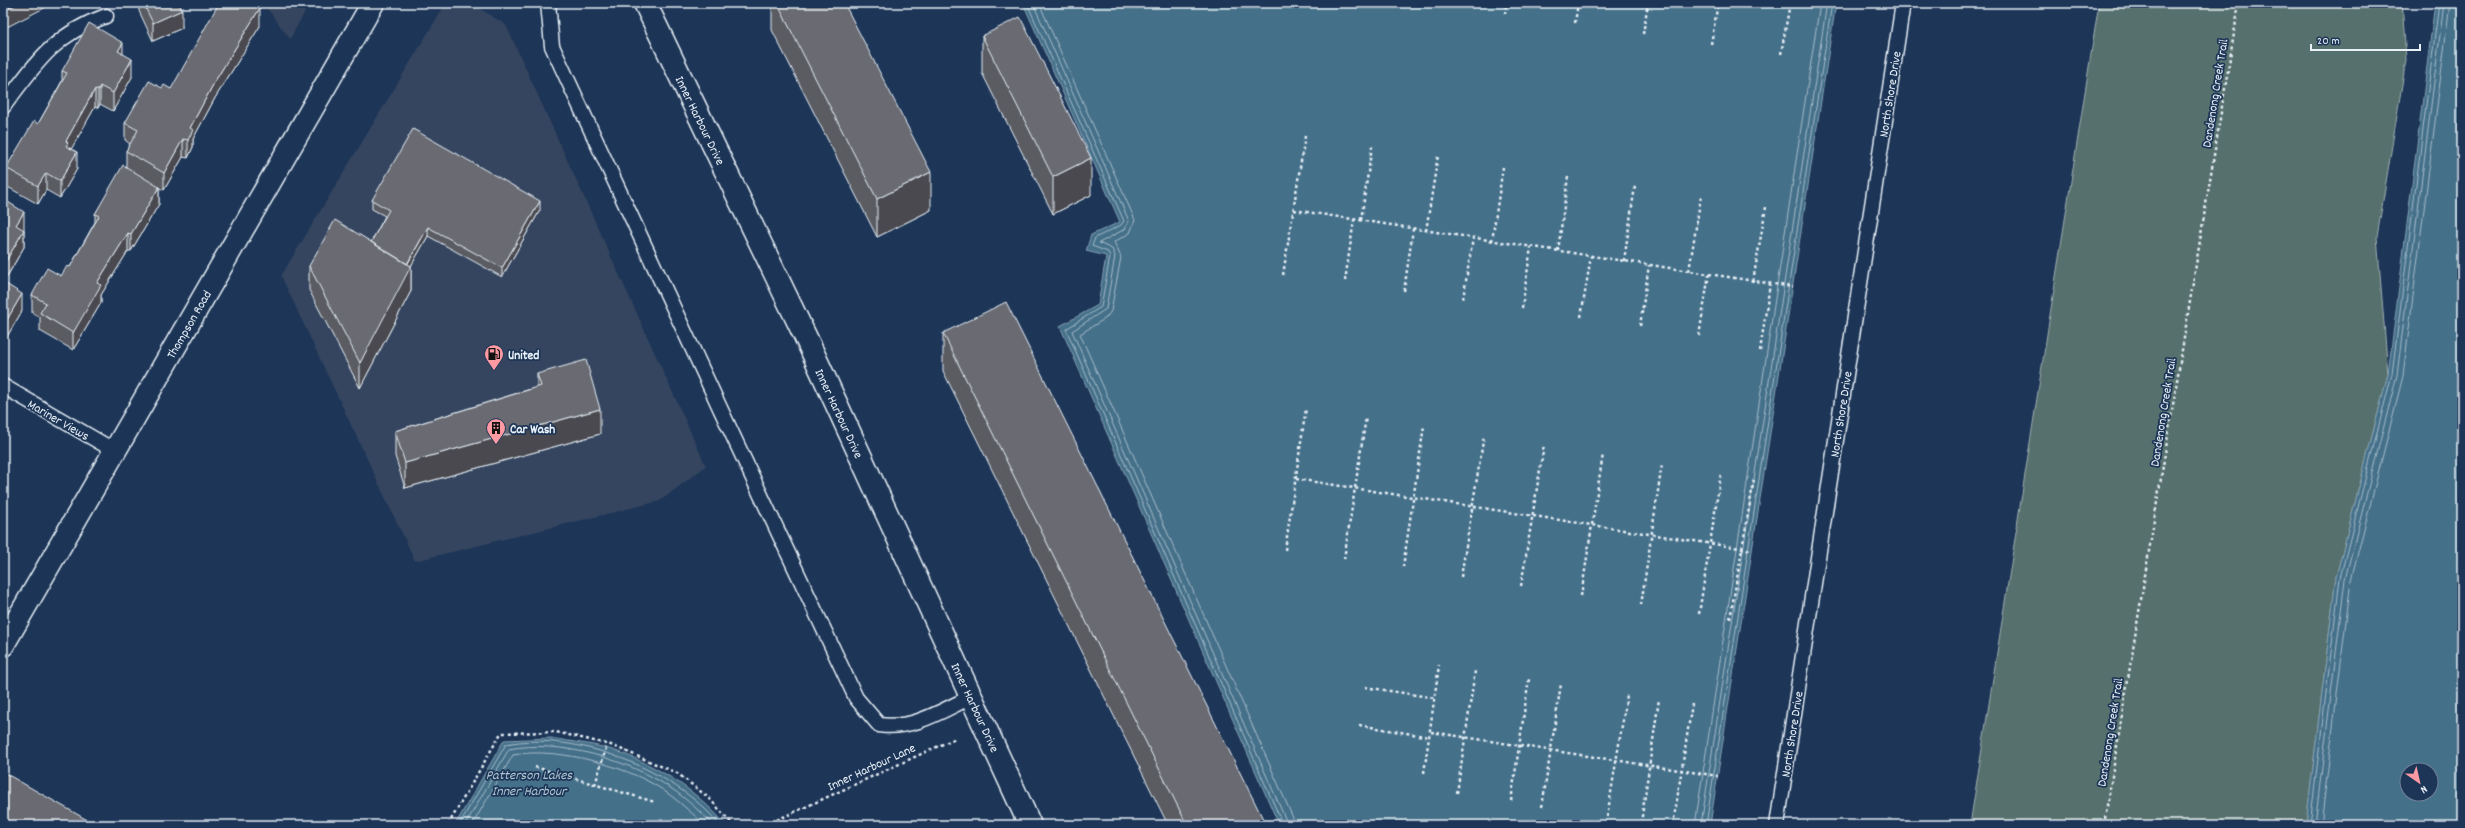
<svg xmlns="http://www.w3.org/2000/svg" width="2465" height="828" font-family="Dekko,sans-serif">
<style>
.built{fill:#34455f}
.green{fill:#57706d;stroke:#a0b0b2}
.water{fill:#446f89;stroke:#86a3b5;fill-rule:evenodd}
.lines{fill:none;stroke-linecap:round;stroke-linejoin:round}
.shore{stroke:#a6bdcc;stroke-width:1}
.service-casing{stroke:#e8f1f8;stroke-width:17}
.minor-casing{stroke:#e8f1f8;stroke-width:25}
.primary-casing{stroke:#e8f1f8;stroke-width:25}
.path{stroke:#e8f1f8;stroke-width:2.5;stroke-dasharray:3 3;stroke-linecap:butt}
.service{stroke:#1d3557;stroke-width:14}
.minor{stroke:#1d3557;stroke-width:22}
.primary{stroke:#1d3557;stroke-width:22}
.wall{fill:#5a5b62;stroke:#e8f1f8}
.shaded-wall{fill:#4a4a50;stroke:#e8f1f8}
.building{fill:#696a72;stroke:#e8f1f8}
.labels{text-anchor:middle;stroke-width:3.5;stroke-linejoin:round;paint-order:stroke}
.street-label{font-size:13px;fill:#e8f1f8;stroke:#1d3557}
.poi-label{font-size:13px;font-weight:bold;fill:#e8f1f8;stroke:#1d3557;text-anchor:start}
.water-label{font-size:14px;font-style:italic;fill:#afc4d1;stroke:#1d3557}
</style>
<rect width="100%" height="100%" fill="#1d3557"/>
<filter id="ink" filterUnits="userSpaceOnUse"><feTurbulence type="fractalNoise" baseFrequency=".025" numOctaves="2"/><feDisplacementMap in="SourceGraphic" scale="8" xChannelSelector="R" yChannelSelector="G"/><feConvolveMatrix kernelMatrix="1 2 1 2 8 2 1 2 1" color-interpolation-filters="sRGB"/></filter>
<g filter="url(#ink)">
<path class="built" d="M263 3H310L290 39Z
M446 3H471L506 25 706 466 660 501 415 561 281 276Z"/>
<path class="green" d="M2099 3H2402L2406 60 2377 237 2388 374 2336 577 2306 825H1970Z"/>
<path class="water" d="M1023 3H1836L1710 825H1279L1060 326 1098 305 1106 256 1086 251 1091 235 1120 222Z
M2435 3H2462V825H2306L2336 577 2388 374ZM2407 770H2431V794H2407Z
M552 738C569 742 589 743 606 748 651 761 696 789 726 825H455L504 740Z"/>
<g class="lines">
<path class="shore" d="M1027 3 1124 221 1121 225 1095 238 1092 246 1108 252 1110 256 1101 307 1066 329 1283 825
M1033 3 1129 221 1125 229 1099 243 1112 249 1115 256 1106 309 1072 331 1288 825
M1039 3 1135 220 1130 233 1114 242 1121 257 1111 311 1106 318 1080 334 1293 818 1294 825
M459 825 506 744C576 730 675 770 720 825
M465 825 509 749C559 739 630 760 672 789 687 799 701 813 714 825
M472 825 513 755C557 746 634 767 670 795 682 804 694 815 705 825
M1695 825 1820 3
M1701 825 1827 3
M1706 825 1832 3
M2310 825 2340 578 2392 374 2439 3
M2315 825 2345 579 2397 375 2444 3
M2321 825 2351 580 2403 376 2450 3"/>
<defs>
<path id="service" d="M548 3 552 46 720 408 856 698 879 725C913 730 941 711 971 697
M3 107C35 64 54 34 106 16
M3 386 115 451
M1777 825 1903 3"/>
<path id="minor" d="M645 3 807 340 1030 825"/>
<path id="primary" d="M3 645 373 3"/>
</defs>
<use href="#service" class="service-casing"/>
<use href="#minor" class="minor-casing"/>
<use href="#primary" class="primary-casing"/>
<path class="path" d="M1505 14 1506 3
M1575 23 1578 3
M1643 34 1648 3
M1711 44 1718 3
M1781 54 1790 3
M1294 210 1793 287
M1361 220 1372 146
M1426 231 1438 155
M1492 241 1503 167
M1558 251 1568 177
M1624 261 1635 186
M1689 271 1701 196
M1283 275 1305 136
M1345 281 1354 220
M1753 281 1766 207
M1404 291 1413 229
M1463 299 1473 238
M1522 308 1531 247
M1581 317 1591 256
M1640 326 1649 265
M1699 336 1709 274
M1760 351 1770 284
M1296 479 1752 550
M1285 550 1306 408
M1344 559 1366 417
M1403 567 1424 426
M1461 577 1484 435
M1521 586 1544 445
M1581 596 1603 454
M1641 605 1662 464
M1699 614 1721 473
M1730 619 1754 479
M1365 687 1435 698
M1359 725 1430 737
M1431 732 1718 776
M535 767 655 802
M1424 773 1439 665
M595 785 606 748
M1457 793 1475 671
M1511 801 1529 679
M1542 807 1561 684
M1607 817 1627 695
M1641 823 1659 699
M448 825 501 733 556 732 611 745 677 773 709 798 733 825
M766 825 956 738
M1673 825 1692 704
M2104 825 2239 3"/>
<use href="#service" class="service"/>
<use href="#minor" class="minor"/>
<use href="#primary" class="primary"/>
</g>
<path class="wall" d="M139 3H183L179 5 182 28 153 41 139 11Z
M772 3H844L931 210 877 237 772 30Z
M260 26 215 98 193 139V147L188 158 183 157 164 190 159 188V204L131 251H128L101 295V303L73 350 40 331V317L32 313V295L61 276 70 267 95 222V214L126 167V151L130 144 125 140V123L162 88 171 89Z
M982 36 1091 195 1053 214 982 73Z
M123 54 132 77 113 111 100 104 98 108 95 107 71 149 77 169 60 198 46 190 38 204 6 186V168L38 124 62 81V71Z
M3 199 24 229V247L4 282 22 311 5 340 3 339Z
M372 200 540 210 502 277 428 236 411 266V291L360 388 309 290V266L371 242 385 216 372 209Z
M943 333 1266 825H1168L943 371Z
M537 374 600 434 405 488 395 456V431L537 387Z"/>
<path class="shaded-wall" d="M19 3H54L3 29V11Z
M260 8V26L215 98 193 139V147L188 158V140L190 128 215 81Z
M182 10V28L153 41V23Z
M123 43V60L118 51Z
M132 59V77L113 111V93Z
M100 86V104L98 108V91Z
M95 89V107L68 155 66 163V141Z
M183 139V157L164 190V173Z
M77 152V169L60 198V181Z
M1091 158V195L1053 214V177Z
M931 172V210L877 237V199Z
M46 173V190L38 204V186Z
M159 187V204L131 251V234Z
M540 201V210L502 277V268Z
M24 212V229L16 243V225Z
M428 227V236L411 266V291L360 388V363L401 276Z
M24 230V247L3 283V266Z
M128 233V251L101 295V303L73 350V333L97 283Z
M22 294V311L5 340V323Z
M600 409V434L405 488V463Z"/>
<path class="building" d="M3 3H19L3 11Z
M143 3H179L182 10 153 23Z
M219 3H251L260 8 215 81 190 128 193 130 188 140 183 139 164 173 126 151 138 130 125 123 149 81 162 88 164 85 171 89Z
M777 3H844L931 172 877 199Z
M1020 17 1091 158 1053 177 982 36Z
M89 23 123 43 118 51 132 59 113 93 100 86 98 91 95 89 66 141 68 143 66 146 77 152 60 181 46 173 38 186 6 168 34 121 38 124 67 73 62 71Z
M413 129 540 201 502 268 428 227 407 264 371 242 389 210 372 200Z
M123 165 159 187 131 234 128 233 97 283 101 285 73 333 40 313 46 303 32 295 47 268 61 276 67 266 70 267 99 216 95 214Z
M3 199 24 212 16 225 24 230 3 266Z
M335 220 411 266 360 363 309 266Z
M3 282 22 294 5 323 3 322Z
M1006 302 1266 825H1187L943 333Z
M586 360 600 409 405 463 395 431 541 386 537 374Z
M3 772 96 825H3Z"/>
</g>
<defs>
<symbol id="fuel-pin" viewBox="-11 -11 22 30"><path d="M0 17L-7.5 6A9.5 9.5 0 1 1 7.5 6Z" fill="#ff9aa2" stroke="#1d3557"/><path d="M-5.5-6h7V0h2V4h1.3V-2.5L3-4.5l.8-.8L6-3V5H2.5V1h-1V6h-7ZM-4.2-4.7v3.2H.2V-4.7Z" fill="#111"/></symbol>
<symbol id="building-pin" viewBox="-11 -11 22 30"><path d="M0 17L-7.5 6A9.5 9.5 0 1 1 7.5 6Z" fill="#ff9aa2" stroke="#1d3557"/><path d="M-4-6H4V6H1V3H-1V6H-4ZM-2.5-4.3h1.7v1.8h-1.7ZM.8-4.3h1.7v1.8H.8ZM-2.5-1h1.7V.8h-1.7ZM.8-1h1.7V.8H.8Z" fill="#111"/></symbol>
</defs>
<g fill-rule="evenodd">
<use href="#fuel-pin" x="483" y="343" width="22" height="30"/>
<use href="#building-pin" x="485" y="417" width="22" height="30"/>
</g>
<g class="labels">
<g class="street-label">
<text transform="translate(2214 93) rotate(-81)" y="5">Dandenong Creek Trail</text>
<text transform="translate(1889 94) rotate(-81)" y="5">North Shore Drive</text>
<text transform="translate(701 120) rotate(64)" y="5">Inner Harbour Drive</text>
<text transform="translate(188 324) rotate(-60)" y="5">Thompson Road</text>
<text transform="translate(2162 412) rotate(-81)" y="5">Dandenong Creek Trail</text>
<text transform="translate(840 413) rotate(65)" y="5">Inner Harbour Drive</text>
<text transform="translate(1840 414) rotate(-81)" y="5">North Shore Drive</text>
<text transform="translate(59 419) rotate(30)" y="5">Mariner Views</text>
<text transform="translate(976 707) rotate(65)" y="5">Inner Harbour Drive</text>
<text transform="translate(2109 732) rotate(-81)" y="5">Dandenong Creek Trail</text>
<text transform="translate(1791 734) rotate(-81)" y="5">North Shore Drive</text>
<text transform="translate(871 766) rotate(-25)" y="5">Inner Harbour Lane</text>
</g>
<g class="poi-label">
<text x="508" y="359">United</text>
<text x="510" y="433">Car Wash</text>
</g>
<g class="water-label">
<text x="529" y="779">Patterson Lakes<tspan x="529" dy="16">Inner Harbour</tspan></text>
</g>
</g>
<rect width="2465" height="828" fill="none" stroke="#1d3557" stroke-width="16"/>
<rect x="8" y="8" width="2449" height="812" fill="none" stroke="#e8f1f8" stroke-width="1.5" filter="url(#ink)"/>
<g transform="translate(2419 782) rotate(146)"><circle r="19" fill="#1d3557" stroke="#6e8097"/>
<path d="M0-3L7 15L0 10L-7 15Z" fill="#ff9aa2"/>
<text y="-6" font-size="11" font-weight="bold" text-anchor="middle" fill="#e8f1f8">N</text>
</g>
<path d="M2311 44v6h109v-6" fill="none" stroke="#e8f1f8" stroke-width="2"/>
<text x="2317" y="44" font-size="12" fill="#e8f1f8" stroke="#1d3557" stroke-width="3" paint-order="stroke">20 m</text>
</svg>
